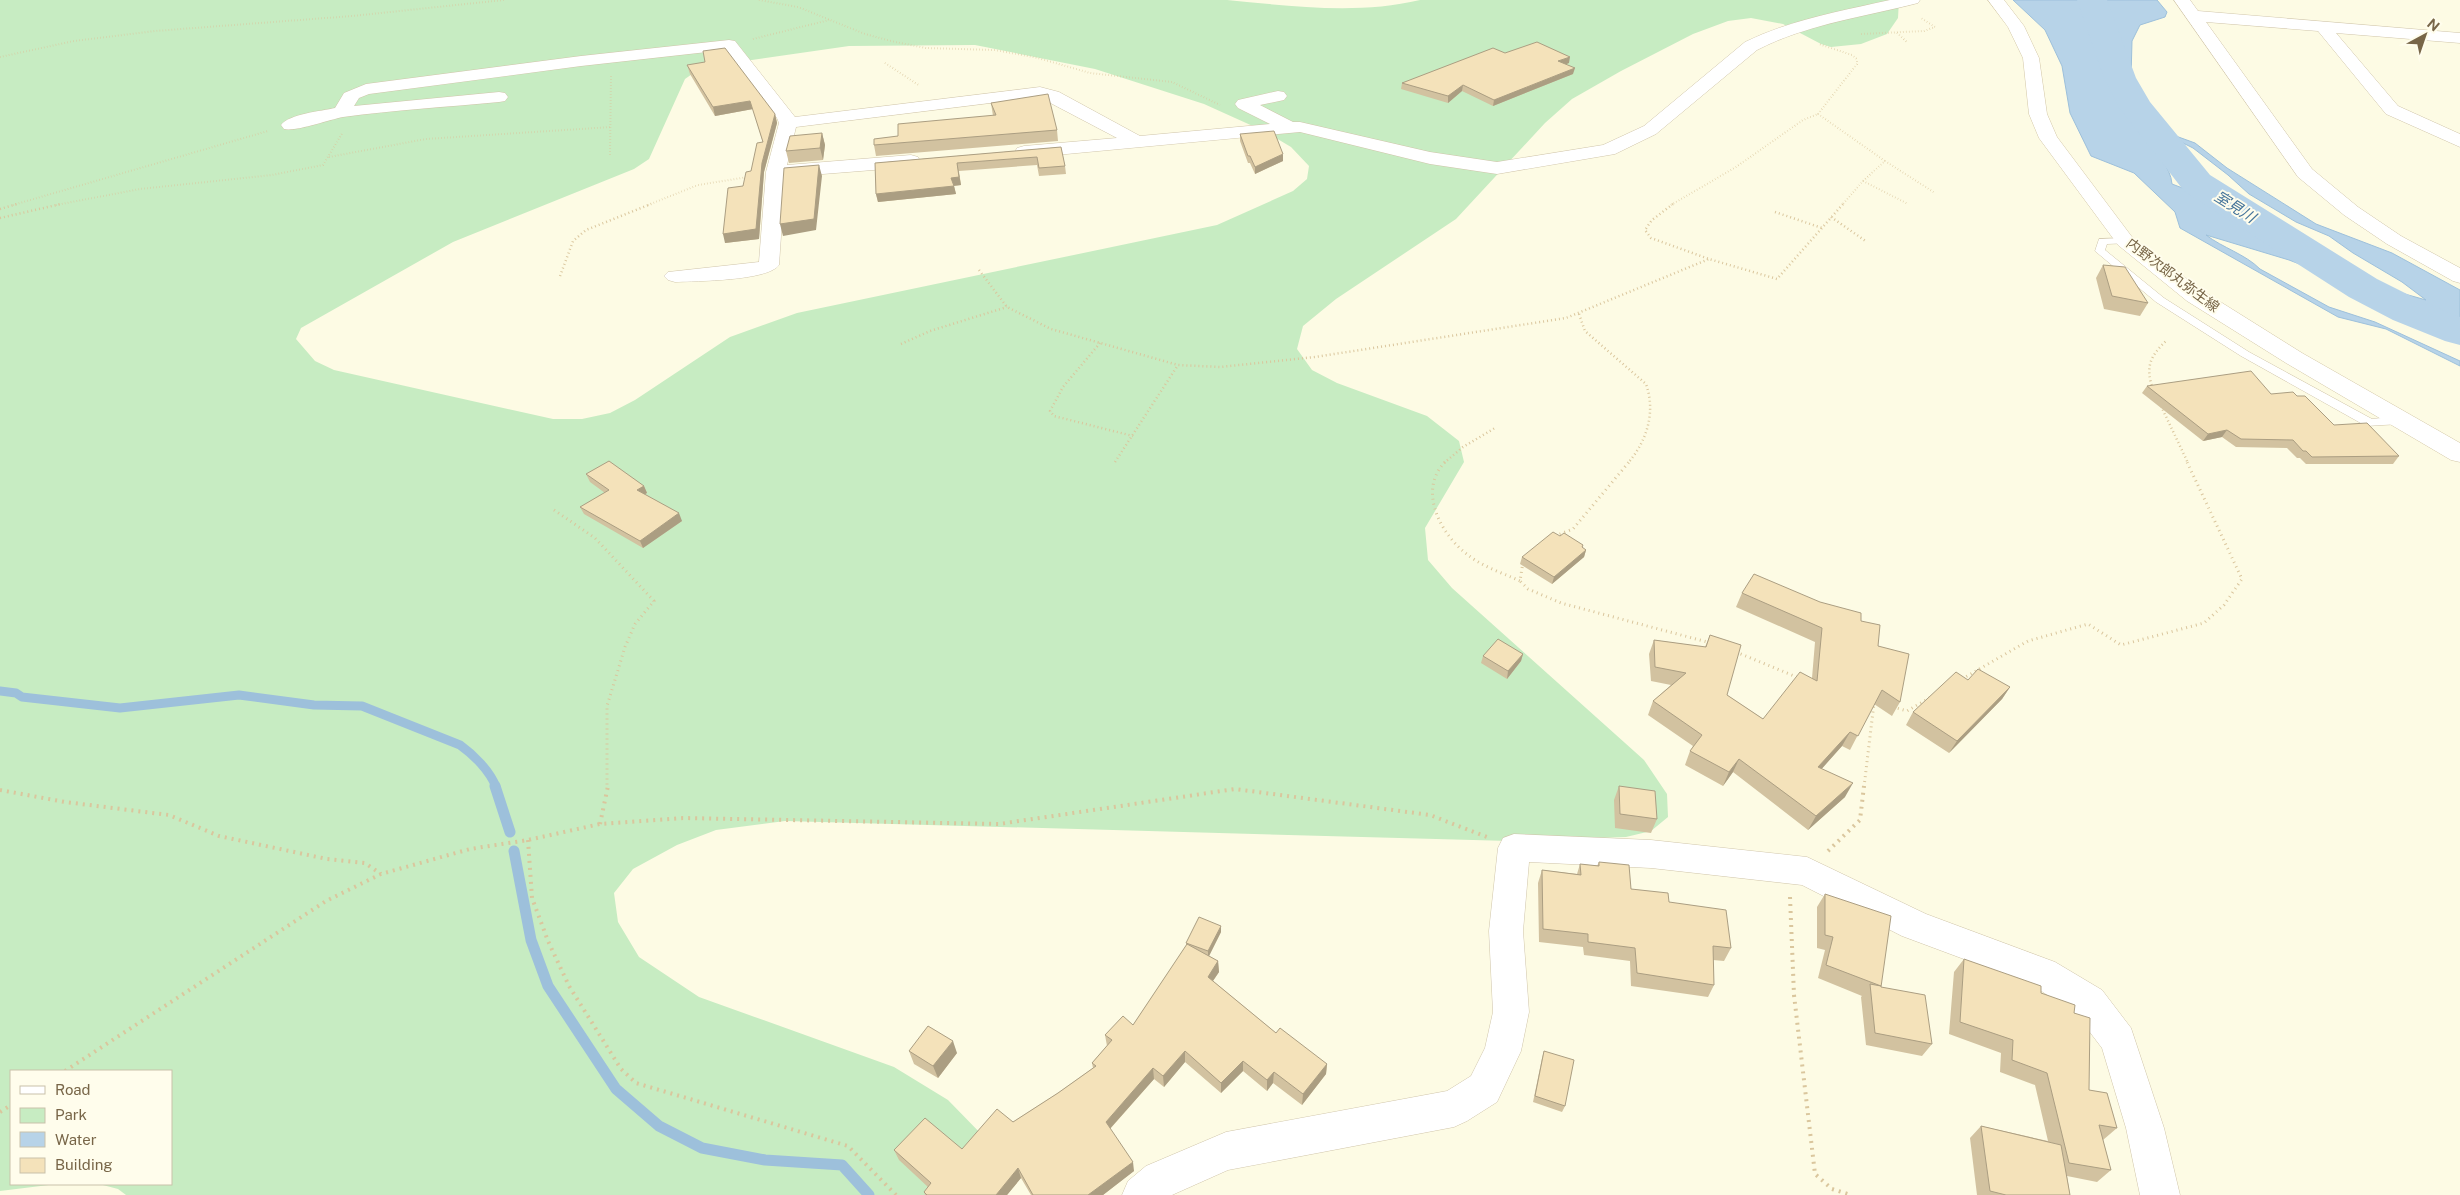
<svg xmlns="http://www.w3.org/2000/svg" width="2460" height="1195" font-family="'Public Sans','Noto Sans JP',sans-serif">
<style>
.green{fill:#c7ecc2;fill-rule:evenodd}
.water{fill:#b7d3e8;stroke:#9dc0db;fill-rule:evenodd}
.lines{fill:none;stroke-linecap:round;stroke-linejoin:round}
.stream-far1{stroke:#9dc0db;stroke-width:9}
.stream{stroke:#9dc0db;stroke-width:11}
.river{fill:#b7d3e8;fill-rule:evenodd}
.lane-casing{stroke:#d0c5aa;stroke-width:1}
.street-casing{stroke:#d0c5aa;stroke-width:1}
.secondary-casing{stroke:#d3c7a7;stroke-width:1}
.path-far3{stroke:#dac69d;stroke-width:2;stroke-dasharray:0.5 2.5;stroke-linecap:butt}
.path-far2{stroke:#dac69d;stroke-width:2.5;stroke-dasharray:1 3;stroke-linecap:butt}
.path-far1{stroke:#dac69d;stroke-width:3;stroke-dasharray:1 4;stroke-linecap:butt}
.path{stroke:#dac69d;stroke-width:4;stroke-dasharray:2 5;stroke-linecap:butt}
.lane{fill:#fff;fill-rule:evenodd}
.street{fill:#fff;fill-rule:evenodd}
.secondary{fill:#fff;fill-rule:evenodd}
.wall{fill:#d2c2a0}
.shaded-wall{fill:#ab9e82}
.building{fill:#f4e2ba;stroke:#ab9e82}
.labels{text-anchor:middle;stroke-width:4;stroke-linejoin:round;paint-order:stroke}
.far-street-label{font-size:14px;fill:#786648;stroke:#fffdec}
.far-water-label{font-size:15px;font-style:italic;fill:#46759b;stroke:#fffdec}
</style>
<rect width="100%" height="100%" fill="#fdfbe4"/>
<path class="green" d="M0 0H1227C1291 6 1357 15 1420 0H1899L1898 18 1887 34 1861 44 1831 47 1821 44 1783 24 1751 18 1728 21 1693 34 1621 71 1572 99 1545 123 1456 219 1336 299 1303 326 1297 349 1312 370 1337 383 1427 416 1459 441 1464 462 1425 528 1428 560 1452 588 1644 760 1667 794 1668 817 1651 831 1626 837 1510 841 785 821 716 830 677 845 633 869 614 893 618 922 639 957 699 997 894 1067 948 1100 988 1141 992 1195H126L118 1189 99 1184H171V1071H11V1184H57L0 1191ZM975 45 1095 69 1204 104 1266 132 1291 147 1309 166 1307 179 1293 191 1217 225 797 313 730 337 635 400 610 413 582 419H553L334 370 315 361 296 339 301 328 453 242 634 169 649 159 685 79 695 72 724 64 849 46Z"/>
<path class="water" d="M2013 0H2157L2167 12 2165 17 2140 25 2132 41 2131 78 2153 117 2173 135 2195 143 2227 168 2316 224 2392 253 2460 290V326L2289 260 2206 235C2223 248 2245 254 2260 269L2329 307 2375 322 2460 361V366L2386 329 2338 317 2180 228 2175 212 2134 173 2091 156 2070 113 2062 66 2045 30ZM2149 134 2167 135 2193 148 2228 175 2249 194 2296 222 2329 236 2353 253 2402 282 2426 300 2366 283 2353 275 2278 240 2263 231 2243 225 2217 211 2214 204 2206 197 2172 184C2171 167 2154 152 2149 134Z"/>
<g class="lines">
<path class="stream-far1" d="M0 691 16 693 22 697 120 708 239 695 314 705 362 706 460 745C474 755 490 771 496 787"/>
<path class="stream" d="M495 786 510 832
M514 851 531 940 548 986 616 1089 659 1126 702 1148 765 1160 842 1165 869 1195"/>
<path class="river" d="M2077 0H2107L2136 78 2150 102 2210 175 2377 279 2423 302 2460 317V345L2445 341 2393 320 2349 297 2184 191 2118 106 2104 78Z"/>
<defs>
<path id="lane" d="M2125 238 2130 241 2129 243 2107 244 2105 250 2164 298 2249 352 2372 419 2400 416 2406 420 2400 424 2366 426 2241 356 2156 302 2095 251 2099 239Z"/>
<path id="street" d="M1890 0H1920L1918 3C1864 17 1807 24 1757 50L1656 134 1615 154 1497 174 1430 164 1300 132 1024 158 1017 156 1015 152 1017 148 1024 146 1117 138 1039 97 796 127 787 165 911 155 918 157 920 161 918 165 911 167 785 177 779 265C768 281 696 281 675 282L668 280 664 276 668 272 759 262 766 172 779 123 777 118 725 50 581 66 369 94 359 98 354 106 499 92 505 93 508 97 505 101 499 102C447 107 394 110 343 117 328 120 295 132 284 129L281 125C289 114 322 111 335 108L344 93 366 84 581 56 729 40 735 41 795 117 1040 87 1059 92 1140 136 1270 124 1238 108 1235 104 1238 100 1278 91 1284 92 1287 96 1284 100 1260 105 1293 122H1300L1430 152 1497 162 1603 145 1644 126 1745 42C1790 20 1841 11 1890 0Z
M2174 0H2190L2198 11 2460 33V43L2336 33 2398 106 2460 134V147L2386 114 2318 31 2206 22 2312 169 2358 207 2401 236 2460 268V283L2453 281 2387 244 2344 215 2298 177Z
M1514 834 1651 840 1807 857 1926 914 2055 962 2102 990 2131 1028 2164 1128 2180 1195H2140L2126 1128 2102 1048 2076 1014 2031 984 1902 936 1802 885 1651 868 1529 862 1523 931 1529 1012 1521 1051 1497 1102 1467 1121 1454 1127 1228 1170 1172 1195H1122L1128 1181 1146 1166 1226 1132 1447 1091 1471 1076 1485 1048 1493 1012 1489 931 1498 848 1503 838Z"/>
<path id="secondary" d="M1988 0H2004L2024 26 2039 58 2047 114 2057 137 2132 237 2203 291 2302 353 2460 443V462L2451 460 2286 363 2187 301 2118 245 2039 138 2029 114 2023 58 2008 27Z"/>
</defs>
<use href="#lane" class="lane-casing"/>
<use href="#street" class="street-casing"/>
<use href="#secondary" class="secondary-casing"/>
<path class="path-far3" d="M759 0 798 7 865 34 895 42 926 48 995 50 1038 58 1090 73 1172 82 1220 105
M1897 33 1908 43
M1861 34 1924 31 1935 27 1921 18
M753 39 829 20
M0 57 74 41 155 31 352 16 504 0
M885 63 920 86
M1818 114 1885 161 1863 181 1842 205
M1818 114 1857 64V59L1852 55 1819 44
M610 155 611 76
M329 157 426 139 611 127
M1885 161 1935 193
M1863 181 1908 204
M13 205 268 131
M56 205 140 189 272 175 323 165 343 132
M648 205 698 185 748 177
M1671 205 1736 167 1803 120 1818 114"/>
<path class="path-far2" d="M1673 204 1652 220 1645 230 1651 238 1709 259 1777 279 1843 204
M0 209 17 204
M1775 212 1822 228
M1831 217 1867 242
M0 218 61 204
M979 270 1007 307 1051 329 1178 365 1220 367 1315 357 1566 318 1709 259
M560 276 573 241 586 230 651 204
M1579 314 1585 331 1646 384C1656 412 1647 441 1628 463
M1100 343 1063 387 1050 411 1054 416 1133 436
M901 344 930 331 1007 307
M2153 389C2145 367 2150 356 2167 340
M2161 406 2188 463
M1115 462 1178 365
M1444 463 1463 447 1495 428"/>
<path class="path-far1" d="M1445 462C1417 491 1441 535 1468 555 1483 567 1503 573 1520 581
M554 510 595 538 654 601 635 624 625 647 607 706V787
M1555 536 1573 529 1629 462
M1523 562 1520 581 1528 589 1561 603 1711 643
M1736 652 1799 678
M1962 679 2028 641 2088 624 2121 645 2204 623 2224 605 2242 579 2187 462
M1893 707 1907 711 1931 697
M1864 787 1874 703"/>
<path class="path" d="M0 790 65 802 169 815 219 836 327 859 365 863 381 874
M600 824 608 786
M528 840 532 898 548 941 569 986 621 1069 636 1083 848 1146 896 1195
M1828 851 1860 820 1864 786
M1790 897 1794 995 1815 1174 1832 1189 1851 1195
M65 1071 326 901 381 874 470 849 528 840 600 824 683 818 999 824 1235 789 1430 815 1487 837
M0 1112 11 1105"/>
<use href="#lane" class="lane"/>
<use href="#street" class="street"/>
<use href="#secondary" class="secondary"/>
</g>
<path class="wall" d="M1505 53 1569 63 1566 64 1573 74 1493 106 1462 91 1448 103 1401 89 1402 83Z
M687 65 775 114 777 123 764 172 759 239 725 243 743 186 751 171 763 143 753 109 715 116 690 74Z
M991 103 1057 130 1058 141 876 156 874 145 898 136 993 116Z
M822 133 825 145 823 160 789 163 786 151Z
M1240 134 1283 161 1255 174 1250 163H1248L1240 141Z
M1061 147 1065 166 1066 174 1039 176 1037 165 959 171 961 185 954 186 956 194 878 202 876 194 875 163Z
M2103 265 2148 303 2140 316 2104 309 2096 278Z
M2147 386 2271 394 2297 396 2334 425 2399 456 2393 464H2306L2300 458H2297L2287 448 2236 447 2222 437 2203 441 2142 393Z
M586 474 644 486 647 493 645 494 682 521 643 548 584 514 580 507 605 493 590 482Z
M1560 536 1583 545V548L1586 550 1584 557 1552 584 1520 564 1522 557Z
M1742 593 1861 621 1878 646 1900 702 1892 716 1874 704 1850 750 1842 746 1821 769 1845 797 1808 830 1733 772 1723 786 1685 765 1690 751 1693 746 1648 715 1653 701 1671 685 1651 681 1649 654 1654 640 1705 647 1710 635 1727 695 1763 719 1812 678 1815 642 1736 607Z
M1523 654 1521 661 1507 679 1481 663 1483 656Z
M1968 680 2010 687 2002 699 1949 753 1906 725 1913 712Z
M1619 786 1657 819 1651 833 1615 828 1614 800Z
M1599 862 1631 889 1669 902 1731 948 1724 961 1713 960 1714 985 1708 997 1631 986 1630 961 1584 955 1583 947 1539 942 1538 883 1542 870 1577 874 1580 864 1597 866Z
M1825 894 1881 987 1932 1044 1922 1056 1866 1045 1861 997 1862 996 1818 978 1825 950 1817 948V907Z
M1221 926V932L1209 956 1218 961 1219 972 1213 981 1276 1033 1327 1064 1326 1074 1302 1105 1273 1083 1267 1091 1243 1071 1221 1093 1185 1062 1164 1087 1154 1079 1110 1129 1134 1171 1103 1195H1031L1021 1178 1007 1195H925L924 1192 928 1187 899 1160 894 1150 962 1149 1013 1122 1058 1093 1093 1068 1092 1063 1107 1046 1105 1035 1133 1025 1186 947V943Z
M1964 959 2041 993 2074 1013 2089 1090 2117 1128 2103 1140 2111 1170 2097 1182 2067 1176 2070 1195H1977L1970 1138 1981 1126 2048 1141 2035 1085 2000 1072 2001 1053 1949 1034 1954 972Z
M909 1051 957 1053 938 1078 914 1064Z
M1544 1051 1565 1106 1562 1112 1533 1102 1542 1058Z"/>
<path class="shaded-wall" d="M1570 57 1569 63 1557 68 1558 61Z
M1575 68 1573 74 1493 106 1494 100Z
M1463 85 1462 91 1448 103V96Z
M750 101 753 109 715 116 713 107Z
M775 114 777 123 764 172 759 239 725 243 723 234 762 163Z
M822 133 825 145 823 160 820 148Z
M1283 154V161L1255 174V167Z
M957 163 961 185 952 186 951 178Z
M819 165 822 176 816 230 783 236 780 224Z
M954 186 956 194 878 202 876 194Z
M2227 430 2222 437 2203 441 2208 434Z
M644 486 647 493 640 497 637 490Z
M679 513 682 521 643 548 640 541Z
M1586 550 1584 557 1552 584 1554 577Z
M1523 654 1521 661 1507 679 1508 671Z
M2010 687 2002 699 1949 753 1957 741Z
M1850 732 1842 746 1811 781 1818 767Z
M1739 759 1733 772 1723 786 1729 772Z
M1853 783 1845 797 1808 830 1816 816Z
M1221 926V932L1208 958V951Z
M1218 961 1219 972 1208 988V977Z
M953 1041 957 1053 938 1078 933 1066Z
M1185 1051V1062L1164 1087 1163 1076Z
M1243 1061V1071L1221 1093V1083Z
M1327 1064 1326 1074 1302 1105 1303 1094Z
M1153 1068 1154 1079 1107 1132 1106 1122Z
M1274 1072 1273 1083 1267 1091V1080Z
M1133 1162 1134 1171 1103 1195H1088Z
M1018 1168 1021 1178 1007 1195H996Z"/>
<path class="building" d="M1537 42 1570 57 1558 61 1575 68 1494 100 1463 85 1448 96 1402 83 1493 48 1505 53Z
M725 48 775 114 762 163 756 229 723 234 728 188 743 186 746 172 751 171 757 143 763 142 750 101 713 107 687 65 705 62 703 51Z
M1048 94 1057 130 874 145V139L898 136V124L996 115 991 103Z
M1274 131 1283 154 1255 167 1250 156H1248L1240 134Z
M822 133 820 148 786 151 790 136Z
M1061 147 1065 166 1039 168 1037 157 957 163 959 177 951 178 954 186 876 194 875 163Z
M819 165 814 219 780 224 784 168Z
M2103 265 2125 267 2148 303 2112 296Z
M2251 371 2271 394 2293 392 2297 396H2305L2334 425 2367 423 2399 456 2312 457 2306 451H2303L2293 440 2241 439 2227 430 2208 434 2147 386Z
M609 461 644 486 637 490 679 513 640 541 580 507 609 490 586 474Z
M1553 532 1560 536 1564 533 1583 545 1582 547 1586 550 1554 577 1522 557Z
M1754 574 1820 602 1861 613V621L1880 625 1878 646 1909 654 1900 702 1882 690 1858 736 1850 732 1818 767 1853 783 1816 816 1739 759 1729 772 1690 751 1702 735 1653 701 1686 673 1655 667 1654 640 1706 647 1710 635 1741 645 1727 695 1763 719 1800 672 1817 681 1822 628 1742 593Z
M1498 639 1523 654 1508 671 1483 656Z
M1978 669 2010 687 1957 741 1913 712 1956 672 1968 680Z
M1619 786 1655 791 1657 819 1620 814Z
M1599 862 1629 865 1631 889 1668 893 1669 902 1726 910 1731 948 1713 946 1714 985 1637 973 1635 948 1588 942V934L1543 929 1542 870 1581 875 1580 864 1599 866Z
M1825 894 1891 916 1881 987 1925 995 1932 1044 1875 1033 1870 984 1881 986 1826 965 1833 937 1825 935Z
M1199 917 1221 926 1208 951 1186 943Z
M1187 944 1218 961 1208 977 1276 1033 1280 1028 1327 1064 1303 1094 1274 1072 1267 1080 1243 1061 1221 1083 1185 1051 1163 1076 1153 1068 1106 1122 1133 1162 1088 1195H1033L1018 1168 996 1195H927L924 1192 931 1183 894 1150 925 1118 962 1149 997 1109 1013 1122 1058 1093 1096 1066 1092 1063 1112 1040 1105 1035 1123 1016 1133 1025Z
M1964 959 2041 986V993L2075 1005 2074 1013 2090 1018 2089 1090 2107 1093 2117 1128 2099 1125 2111 1170 2069 1163 2047 1073 2012 1060 2013 1040 1960 1022Z
M928 1026 953 1041 933 1066 909 1051Z
M1544 1051 1574 1060 1565 1106 1535 1096Z
M1981 1126 2061 1145 2070 1195H2006L1990 1191Z"/>
<g class="labels">
<g class="far-street-label">
<text transform="translate(2173 275) rotate(37)" y="5">内野次郎丸弥生線</text>
</g>
<g class="far-water-label">
<text transform="translate(2235 207) rotate(32)" y="5">室見川</text>
</g>
</g>
<rect x="10" y="1070" width="162" height="115" fill="#fffdec" stroke="#c9c1aa"/>
<rect x="20" y="1086" width="25" height="8" fill="#ffffff" stroke="#c9c1aa"/>
<text x="55" y="1095" font-size="15" fill="#786648">Road</text>
<rect x="20" y="1108" width="25" height="15" fill="#c7ecc2" stroke="#c9c1aa"/>
<text x="55" y="1120" font-size="15" fill="#786648">Park</text>
<rect x="20" y="1132" width="25" height="15" fill="#b7d3e8" stroke="#c9c1aa"/>
<text x="55" y="1145" font-size="15" fill="#786648">Water</text>
<rect x="20" y="1158" width="25" height="15" fill="#f4e2ba" stroke="#c9c1aa"/>
<text x="55" y="1170" font-size="15" fill="#786648">Building</text>
<g transform="translate(2425 35) rotate(40)" stroke="#fffdec" stroke-width="4" paint-order="stroke">
<path d="M0-4L9 19L0 12L-9 19Z" fill="#786648"/>
<text y="-8" font-size="14" font-weight="bold" text-anchor="middle" fill="#786648">N</text>
</g>
</svg>
